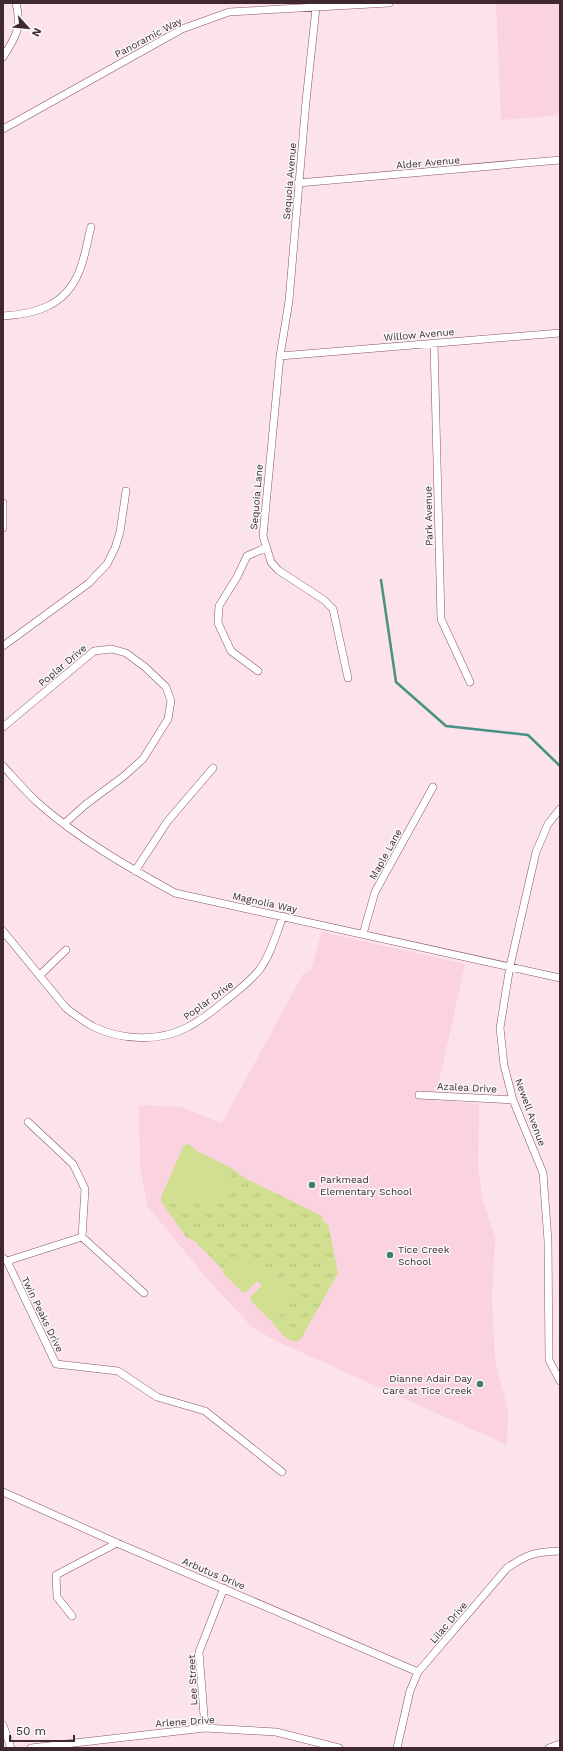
<svg xmlns="http://www.w3.org/2000/svg" width="563" height="1751" font-family="'Work Sans',sans-serif">
<style>
.built{fill:#fbd2df}
.grass{fill:url(#grass-tufts)}
.pitch{fill:#d0df90}
.lines{fill:none;stroke-linecap:round;stroke-linejoin:round}
.stream{stroke:#479283;stroke-width:2.5}
.street-casing{stroke:#885466;stroke-width:8}
.street{stroke:#fff;stroke-width:7}
.poi-dot{fill:#3c7e6f;stroke:#f8f8f8;stroke-width:1.5}
.labels{text-anchor:middle;stroke-width:3;stroke-linejoin:round;paint-order:stroke}
.street-label{font-size:10px;fill:#3f2830;stroke:#f8f8f8}
.poi-label{font-size:10px;fill:#3f2830;stroke:#f8f8f8;text-anchor:start}
</style>
<defs>
<pattern id="grass-tufts" width="24" height="20" patternUnits="userSpaceOnUse"><rect width="24" height="20" fill="#d0df90"/><path d="M3 7l-1-3M5 7V3M7 7l1-3M15 17l-1-3M17 17v-4M19 17l1-3" fill="none" stroke="#b4bf7c"/></pattern>
</defs>
<rect width="100%" height="100%" fill="#fce3eb"/>
<path class="built" d="M496 3H560V115L501 120Z
M322 932 465 964 435 1100 479 1104 478 1169 483 1200 495 1238 492 1299 495 1361 508 1410 507 1445 276 1341 252 1327 209 1281 148 1207 140 1168 139 1105 181 1107 222 1123 303 974 311 970Z"/>
<path class="grass" d="M233 1169 245 1178 322 1216 323 1221 328 1224 338 1273 302 1337C292 1350 278 1329 271 1321L285 1311 287 1287 274 1274 262 1286 257 1281 266 1272 233 1257 223 1270 196 1242 186 1237 161 1201 162 1195 182 1202 226 1185Z"/>
<path class="pitch" d="M189 1144 197 1151 233 1169 226 1185 208 1204 183 1202 162 1195 184 1145Z
M244 1254C255 1256 262 1261 266 1272L246 1292H242L222 1272 233 1257Z
M274 1274 287 1287 291 1300 285 1311 271 1321 251 1301V1296Z"/>
<g class="lines">
<path class="stream" d="M381 580 396 682 446 726 528 735 560 766"/>
<defs>
<path id="street" d="M316 8 306 101 289 301 280 356 263 536 271 562 278 570 324 600 333 609 348 678
M3 57C16 37 22 27 16 3
M3 129 182 29 229 12 389 3
M298 183 560 160
M3 316C36 314 65 306 79 272 85 258 87 242 91 227
M434 343 441 619 470 682
M280 356 560 333
M3 503V528
M3 646 89 583 107 564 115 548 120 532 126 491
M258 671 231 651 218 623 219 606 237 577 247 556 265 548
M3 727 94 651 112 649 126 653 145 667 166 687 171 701 168 719 143 759 124 776 85 805 64 824
M3 766C14 778 25 791 37 802 77 838 128 867 175 893L560 978
M560 809 548 824 536 852 510 966 500 1028 504 1065 513 1100 543 1173 548 1241 549 1360 560 1381
M135 871 167 822 213 768
M3 931 66 1008C75 1015 84 1022 94 1027 121 1040 158 1042 186 1028 198 1022 210 1013 221 1004 235 993 249 983 260 969 271 954 276 934 283 916
M363 934 375 892 433 787
M40 975 66 950
M419 1095 513 1100
M28 1122 73 1164 85 1189 82 1237
M82 1237 144 1293
M3 1258 7 1261 56 1364 118 1371 157 1397 205 1411 282 1472
M7 1261 82 1237
M3 1492 117 1543 418 1672
M72 1616 57 1597 56 1575 117 1543
M3 1725 11 1748
M205 1728 199 1652 224 1588
M31 1748 205 1728 276 1732 339 1748
M397 1748 410 1691 418 1672 507 1568C528 1554 534 1552 560 1551
M549 1748 560 1744"/>
</defs>
<use href="#street" class="street-casing"/>
<use href="#street" class="street"/>
</g>
<g class="poi-dot">
<circle cx="312" cy="1185" r="4"/>
<circle cx="390" cy="1255" r="4"/>
<circle cx="480" cy="1384" r="4"/>
</g>
<g class="labels">
<g class="street-label">
<text transform="translate(148 37) rotate(-28)" y="4">Panoramic Way</text>
<text transform="translate(428 162) rotate(-5)" y="4">Alder Avenue</text>
<text transform="translate(289 181) rotate(-85)" y="4">Sequoia Avenue</text>
<text transform="translate(419 334) rotate(-5)" y="4">Willow Avenue</text>
<text transform="translate(256 497) rotate(-85)" y="4">Sequoia Lane</text>
<text transform="translate(428 516) rotate(-91)" y="4">Park Avenue</text>
<text transform="translate(62 665) rotate(-40)" y="4">Poplar Drive</text>
<text transform="translate(385 854) rotate(-61)" y="4">Maple Lane</text>
<text transform="translate(265 902) rotate(12)" y="4">Magnolia Way</text>
<text transform="translate(208 1000) rotate(-36)" y="4">Poplar Drive</text>
<text transform="translate(467 1087) rotate(3)" y="4">Azalea Drive</text>
<text transform="translate(531 1112) rotate(70)" y="4">Newell Avenue</text>
<text transform="translate(43 1314) rotate(64)" y="4">Twin Peaks Drive</text>
<text transform="translate(214 1573) rotate(23)" y="4">Arbutus Drive</text>
<text transform="translate(448 1622) rotate(-49)" y="4">Lilac Drive</text>
<text transform="translate(192 1680) rotate(-93)" y="4">Lee Street</text>
<text transform="translate(185 1721) rotate(-4)" y="4">Arlene Drive</text>
</g>
<g class="poi-label">
<text x="320" y="1183">Parkmead<tspan x="320" dy="12">Elementary School</tspan></text>
<text x="398" y="1253">Tice Creek<tspan x="398" dy="12">School</tspan></text>
<text x="472" y="1382" text-anchor="end">Dianne Adair Day<tspan x="472" dy="12">Care at Tice Creek</tspan></text>
</g>
</g>
<rect width="563" height="1751" fill="none" stroke="#3f2830" stroke-width="8"/>
<g transform="translate(28 28) rotate(117)" stroke="#f8f8f8" stroke-width="3" paint-order="stroke">
<path d="M0-3L7 15L0 10L-7 15Z" fill="#3f2830"/>
<text y="-6" font-size="11" font-weight="bold" text-anchor="middle" fill="#3f2830">N</text>
</g>
<path d="M10 1735v6h64v-6" fill="none" stroke="#3f2830" stroke-width="2"/>
<text x="16" y="1735" font-size="12" fill="#3f2830" stroke="#f8f8f8" stroke-width="3" paint-order="stroke">50 m</text>
</svg>
